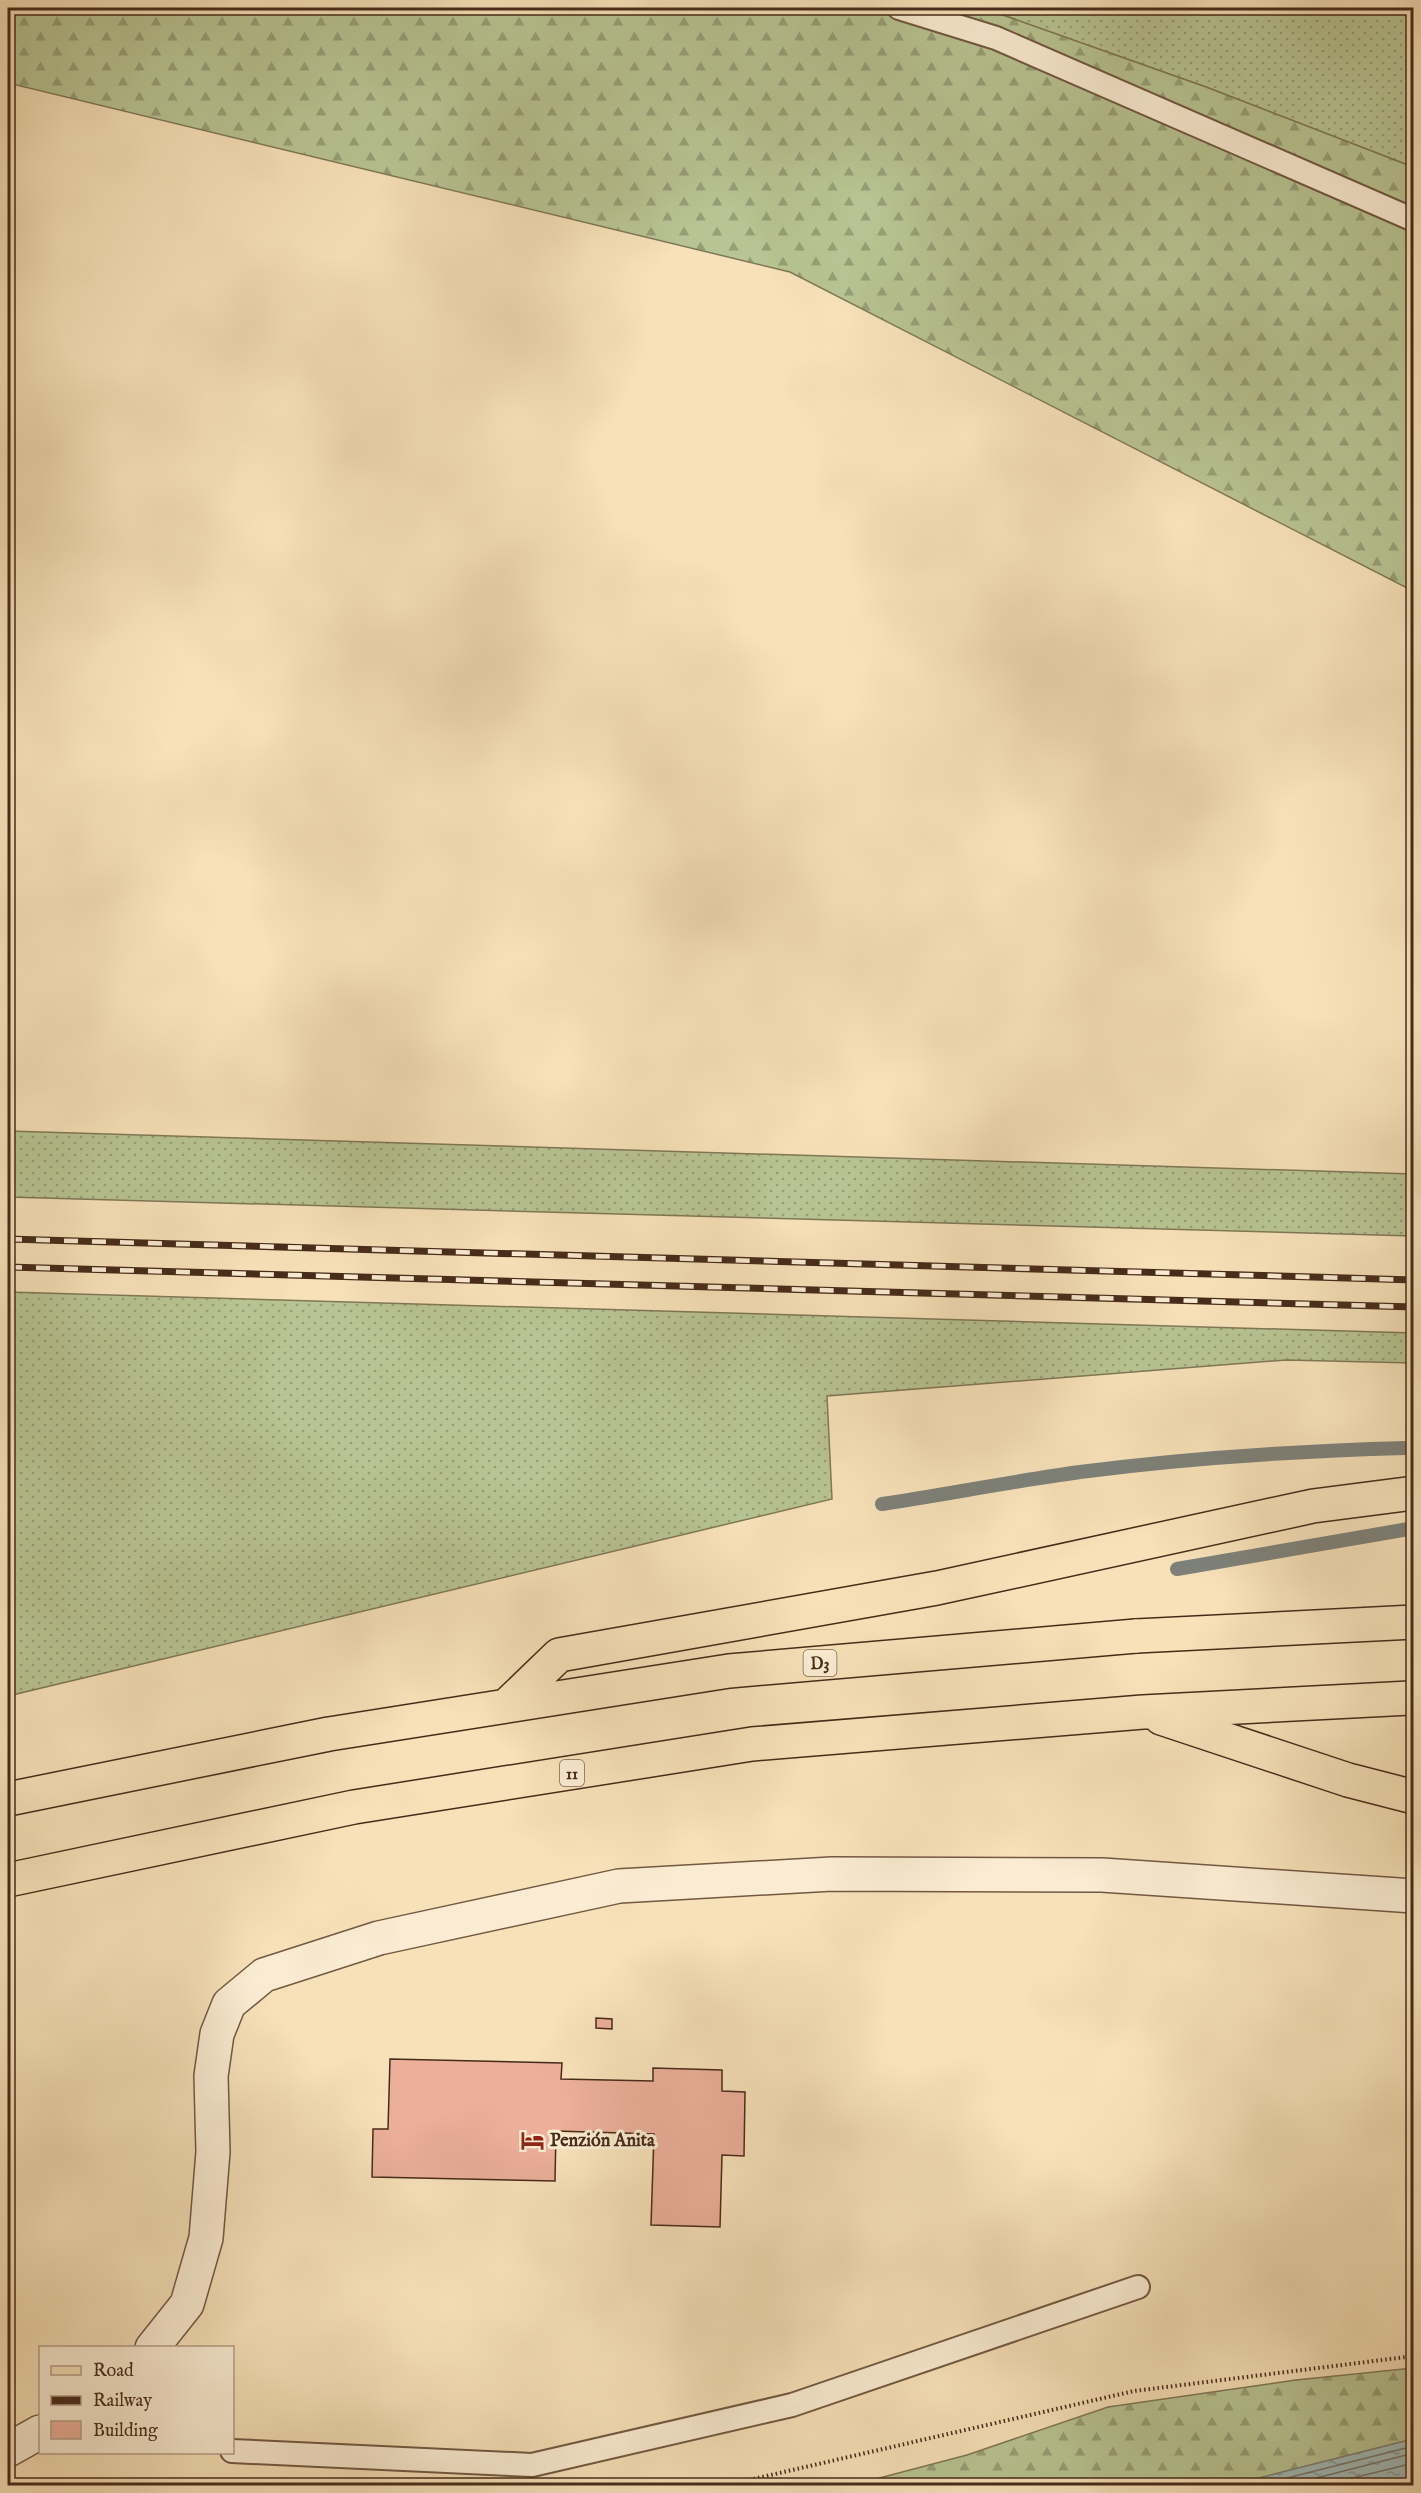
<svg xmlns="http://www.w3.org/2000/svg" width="1421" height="2493" font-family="'IM FELL English',serif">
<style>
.grass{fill:url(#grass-dots);stroke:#807856;stroke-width:1.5}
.forest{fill:url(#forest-firs);stroke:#807856;stroke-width:1.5}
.water{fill:url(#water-ripples);stroke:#7d817a;stroke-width:1.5}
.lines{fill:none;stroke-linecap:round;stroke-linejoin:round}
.shore{stroke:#74736a;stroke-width:1.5}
.stream{stroke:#7d817a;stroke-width:14}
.building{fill:#ecaf9a;stroke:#472b1a;stroke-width:1.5}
.service-casing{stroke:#735842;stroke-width:26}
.minor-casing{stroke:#735842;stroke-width:36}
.primary-casing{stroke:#472b1a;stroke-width:36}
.motorway-casing{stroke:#472b1a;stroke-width:36}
.path{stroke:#472b1a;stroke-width:4;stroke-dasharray:1.5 3;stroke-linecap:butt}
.service{stroke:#faecd2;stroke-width:22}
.minor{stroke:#faecd2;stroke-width:33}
.primary{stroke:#f7e1b9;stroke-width:33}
.motorway{stroke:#f7e1b9;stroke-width:33}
.rail-casing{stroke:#472b1a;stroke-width:7}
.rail{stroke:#faecd2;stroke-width:4.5;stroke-dasharray:14;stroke-linecap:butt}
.labels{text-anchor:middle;stroke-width:6;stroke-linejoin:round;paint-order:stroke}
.shield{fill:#faecd2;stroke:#7d6551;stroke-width:1.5}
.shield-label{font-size:16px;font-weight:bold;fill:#472b1a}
.poi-label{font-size:18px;font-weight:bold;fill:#472b1a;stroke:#faecd2;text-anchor:start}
</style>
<defs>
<pattern id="grass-dots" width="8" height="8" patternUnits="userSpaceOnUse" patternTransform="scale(1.5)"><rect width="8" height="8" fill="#b8c493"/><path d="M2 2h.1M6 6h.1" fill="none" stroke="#979f77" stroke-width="1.8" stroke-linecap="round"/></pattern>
<pattern id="forest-firs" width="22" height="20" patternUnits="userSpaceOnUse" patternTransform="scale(1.5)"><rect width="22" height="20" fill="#b8c493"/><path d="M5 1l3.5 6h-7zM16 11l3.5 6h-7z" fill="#979f77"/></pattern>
<pattern id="water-ripples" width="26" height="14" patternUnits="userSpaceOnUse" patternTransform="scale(1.5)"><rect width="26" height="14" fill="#a1bbba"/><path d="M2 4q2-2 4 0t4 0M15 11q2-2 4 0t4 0" fill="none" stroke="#859896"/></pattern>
</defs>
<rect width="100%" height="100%" fill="#f7e1b9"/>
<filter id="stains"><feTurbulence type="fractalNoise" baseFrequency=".00333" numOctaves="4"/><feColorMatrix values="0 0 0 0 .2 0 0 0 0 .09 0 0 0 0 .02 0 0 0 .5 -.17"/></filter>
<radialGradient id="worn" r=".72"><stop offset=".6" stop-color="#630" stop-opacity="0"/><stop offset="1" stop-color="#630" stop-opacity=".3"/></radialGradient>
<path class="grass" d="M983 8H1413V167L1206 87Z
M8 1131 1413 1174V1236L8 1197Z
M8 1292 1413 1333V1363L1286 1360 827 1396 832 1499 8 1696Z"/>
<path class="forest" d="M8 8H983L1206 87 1413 167V591L790 272 8 83Z
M1413 2368V2439L1232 2485 849 2486 967 2455 1108 2407 1296 2380Z"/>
<path class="water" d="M1413 2439V2485H1232Z"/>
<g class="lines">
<path class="shore" d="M1255 2486 1414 2446
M1285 2486 1414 2453
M1320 2486 1414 2463"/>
<path class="stream" d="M882 1504C948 1494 1014 1481 1080 1472 1188 1458 1297 1451 1406 1448
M1177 1569 1414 1528"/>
</g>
<path class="building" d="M596 2018 612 2019V2029L596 2028Z
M390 2059 562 2063 561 2079 653 2081V2068L722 2070V2091L745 2092 744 2156 722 2155 720 2227 651 2225 654 2134 556 2131 555 2181 372 2177 373 2129H388Z"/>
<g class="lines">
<defs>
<path id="service" d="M899 8 996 38 1414 220
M232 2451 532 2465 792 2405 1138 2287"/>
<path id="minor" d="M152 2348 187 2304 206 2238 213 2152 211 2076 217 2034 229 2004 264 1975 379 1938 619 1886 832 1874 1102 1875 1414 1896
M8 2450 40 2432"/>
<path id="primary" d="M506 1706 559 1655 937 1588 1313 1506 1414 1493
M1161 1718 1348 1780 1414 1797
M8 1799 329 1734 729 1671 1136 1636
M8 1880 354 1807 752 1744 1143 1712 1410 1698"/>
<path id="motorway" d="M1136 1636 1414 1622
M1410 1698H1414"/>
</defs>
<use href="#service" class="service-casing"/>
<use href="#minor" class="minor-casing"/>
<use href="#primary" class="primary-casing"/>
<use href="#motorway" class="motorway-casing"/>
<path class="path" d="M723 2486 1134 2391 1414 2356"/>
<use href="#service" class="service"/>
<use href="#minor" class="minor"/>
<use href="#primary" class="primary"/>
<use href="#motorway" class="motorway"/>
<defs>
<path id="rail" d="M8 1239 1414 1280
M8 1267 1414 1307"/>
</defs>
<use href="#rail" class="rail-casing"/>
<use href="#rail" class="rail"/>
</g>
<defs>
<symbol id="hotel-bare" viewBox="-9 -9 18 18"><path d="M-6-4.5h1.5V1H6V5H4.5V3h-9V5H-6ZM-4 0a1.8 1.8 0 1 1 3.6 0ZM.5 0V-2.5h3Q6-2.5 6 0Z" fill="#8f2418" stroke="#faecd2" stroke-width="2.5" paint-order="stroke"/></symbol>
</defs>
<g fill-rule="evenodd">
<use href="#hotel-bare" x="516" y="2124" width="33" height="33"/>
</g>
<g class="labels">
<g class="shield">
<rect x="803.5" y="1650" width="33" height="26" rx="4.5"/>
<rect x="560" y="1760" width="24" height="26" rx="4.5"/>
</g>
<g class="shield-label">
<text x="820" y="1669">D3</text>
<text x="572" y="1779">11</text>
</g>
<g class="poi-label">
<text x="550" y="2146">Penzión Anita</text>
</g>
</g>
<rect width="1421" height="2493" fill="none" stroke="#f7e1b9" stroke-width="30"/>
<rect x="9" y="9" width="1403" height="2475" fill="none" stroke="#472b1a" stroke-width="3"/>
<rect x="15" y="15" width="1391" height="2463" fill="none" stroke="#472b1a" stroke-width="1.5"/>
<rect x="39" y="2346" width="195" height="108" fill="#faecd2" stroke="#b29f88" stroke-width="1.5"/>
<rect x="51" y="2366" width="30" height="9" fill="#f7e1b9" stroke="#b29f88" stroke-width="1.5"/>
<text x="93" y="2376" font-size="18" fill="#472b1a">Road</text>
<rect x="51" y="2396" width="30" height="9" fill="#472b1a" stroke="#b29f88" stroke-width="1.5"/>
<text x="93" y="2406" font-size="18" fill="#472b1a">Railway</text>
<rect x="51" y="2421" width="30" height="18" fill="#ecaf9a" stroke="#b29f88" stroke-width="1.5"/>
<text x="93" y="2436" font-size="18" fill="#472b1a">Building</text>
<rect width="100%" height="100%" filter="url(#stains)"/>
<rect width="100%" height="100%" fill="url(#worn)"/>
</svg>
